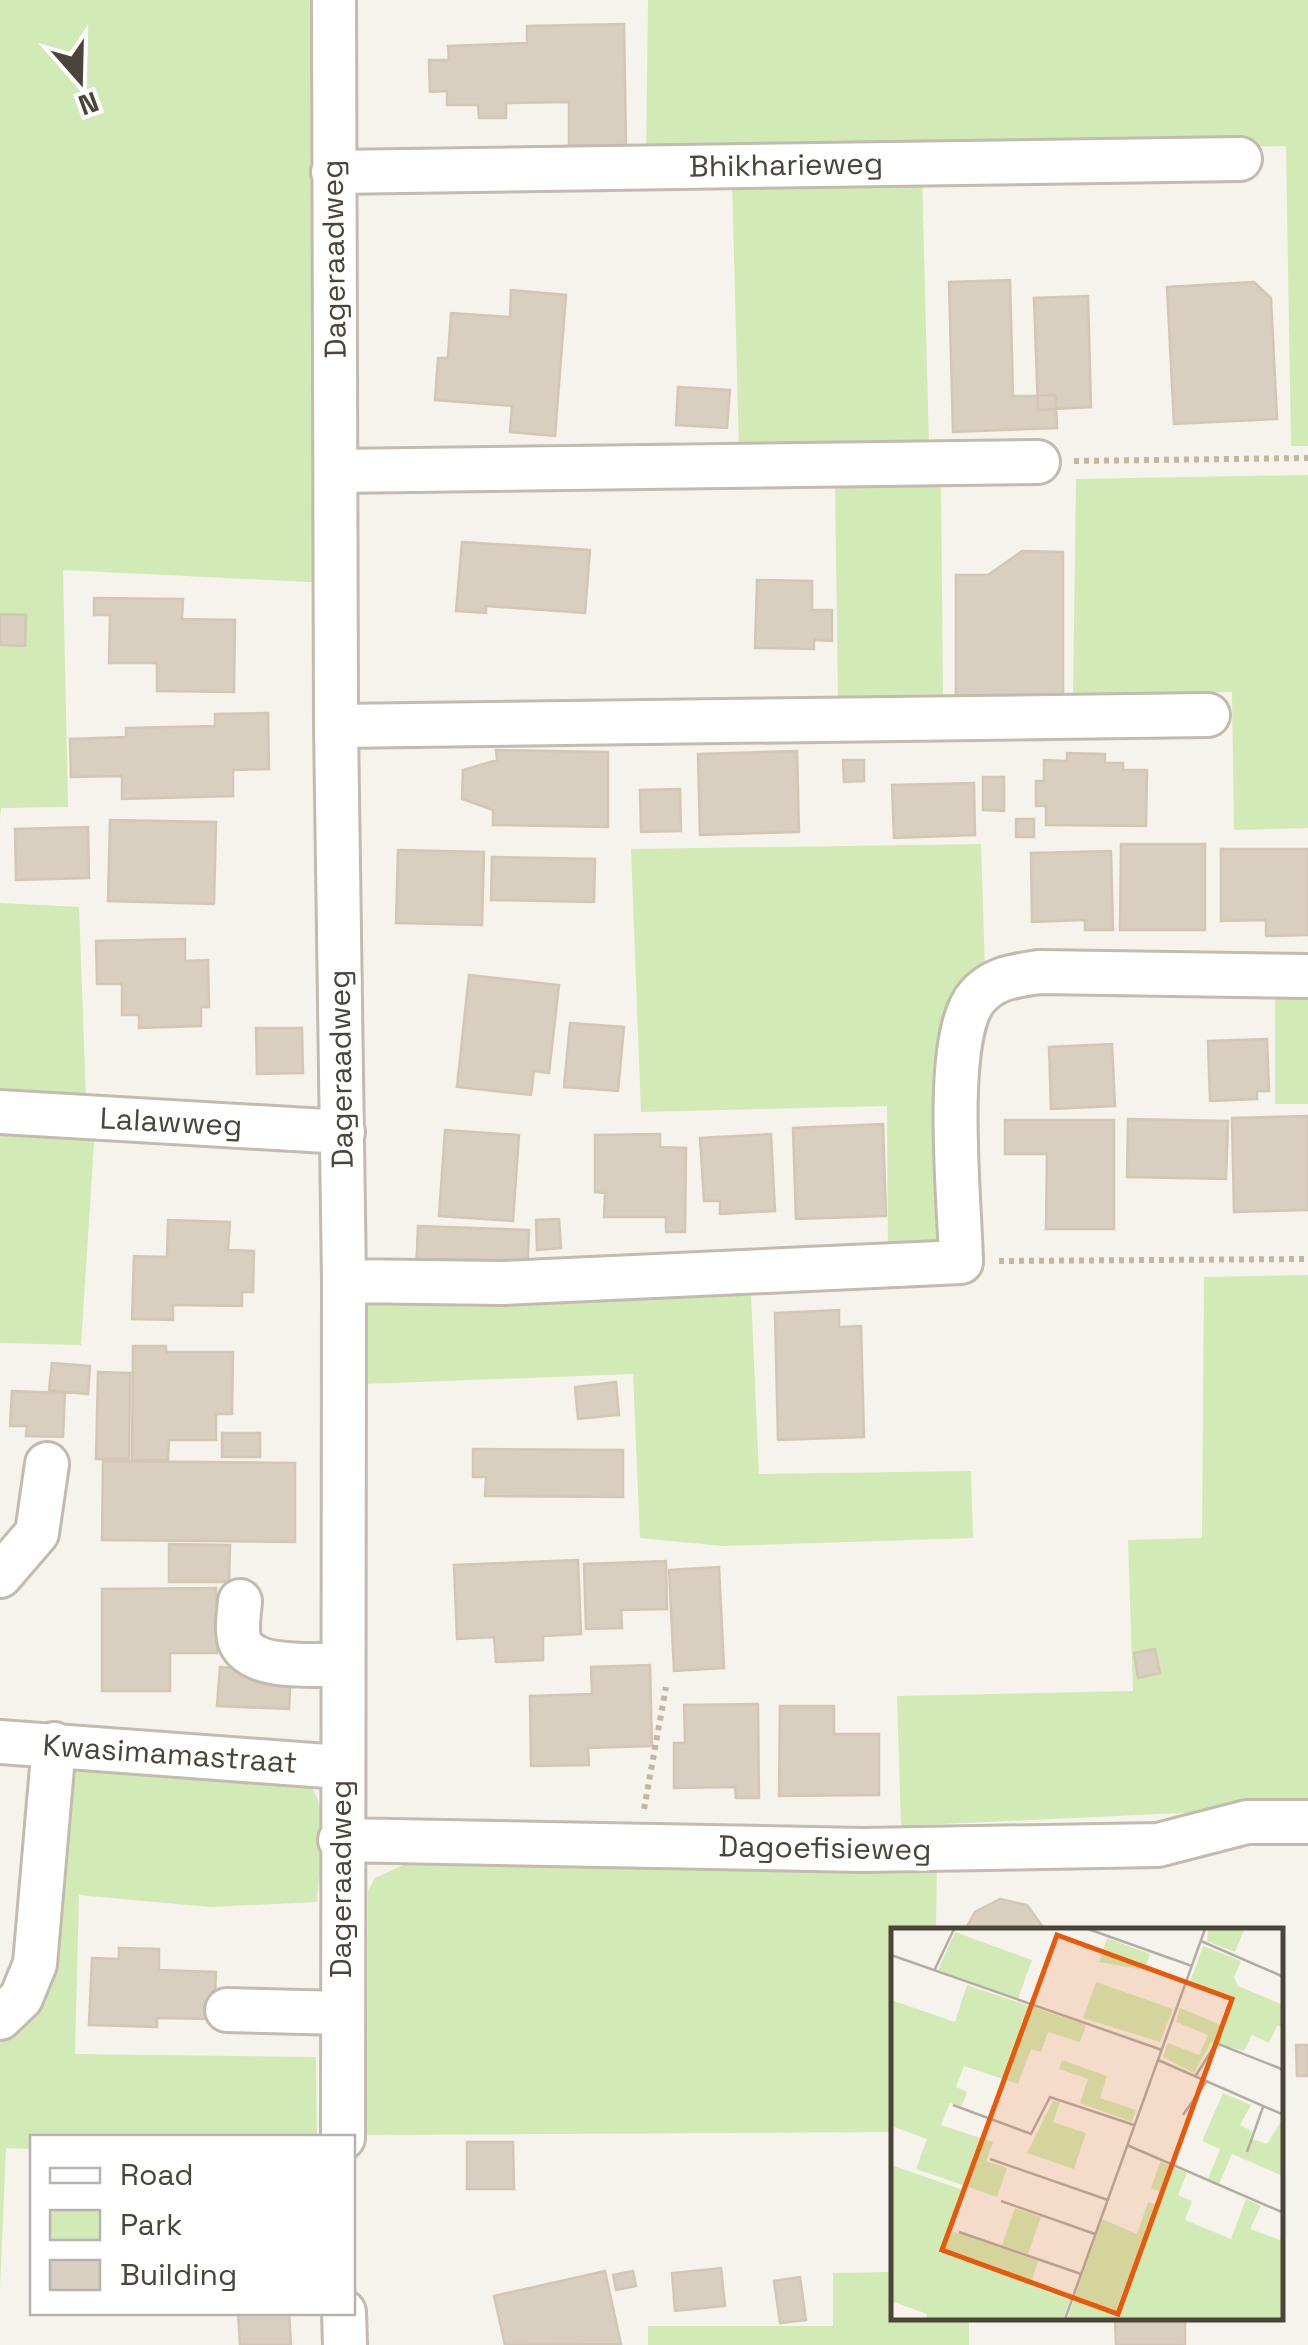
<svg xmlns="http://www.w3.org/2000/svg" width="1308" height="2345" font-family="'Space Grotesk',sans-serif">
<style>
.green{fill:#d2eab5}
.building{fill:#d8cfc1;stroke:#d3c7b4;stroke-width:2.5}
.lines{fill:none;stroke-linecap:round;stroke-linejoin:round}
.minor-casing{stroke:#c2bbae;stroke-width:48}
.path{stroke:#c4b79f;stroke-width:6;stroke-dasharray:5 5;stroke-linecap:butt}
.minor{stroke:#fff;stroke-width:42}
.labels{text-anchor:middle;stroke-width:10;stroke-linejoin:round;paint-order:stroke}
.street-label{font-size:30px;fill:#4b4439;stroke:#fff}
.inset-road{fill:none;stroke:#b2ada4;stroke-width:2.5}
.view{fill:#e8590c;fill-opacity:0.15;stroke:#e8590c;stroke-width:5}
.inset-edge{fill:none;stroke:#4b4439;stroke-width:5}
</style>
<rect width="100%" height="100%" fill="#f6f3ec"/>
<path class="green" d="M0 0H318L328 583 63 570 68 807 1 808 0 820Z
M648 0H1308V446H1291L1286 146 646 154Z
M922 173 929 447 739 452 732 178Z
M1308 475V828L1234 830 1232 692 1073 695 1076 479Z
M941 480 943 699 838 702 835 482Z
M981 844 985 971 947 1232 937 1245 888 1253 887 1106 641 1112 631 849Z
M0 903 79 907 86 1100 0 1096Z
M1275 986H1308V1104H1275Z
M0 1122 95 1128 81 1345 0 1343Z
M1308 1275V1807L901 1826 897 1696 1133 1691 1128 1540 1202 1538 1204 1277Z
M751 1295 759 1474 971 1471 973 1538 723 1546 640 1538 633 1374 365 1384 364 1299 493 1305Z
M88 1763 310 1785C332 1814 319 1867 317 1902L210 1907 79 1895 75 2054 316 2057 317 2137 32 2138V2149L6 2148 0 2288V2040L15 2034 34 2014 66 1783 75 1770Z
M408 1863 937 1865 936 1930H893V2132L367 2135 368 1891 375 1878Z
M893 2272V2318H969V2345H648V2326H833V2273Z"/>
<path class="building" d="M624 24 626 146 569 147V102L506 103V118H479L478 105H447V91L430 92 429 60H449L448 46 527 43V26Z
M1010 280 1013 396 1056 395 1057 428 953 432 949 282Z
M1254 282 1271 298 1277 419 1174 424 1167 287Z
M511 290 566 295 555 436 510 432 512 406 435 400 438 358H448L451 313 510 317Z
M1088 296 1091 407 1038 410 1034 298Z
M678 387 730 390 727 428 676 425Z
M462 542 590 550 585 613 486 606V613L456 611Z
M1022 551 1063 552V699H956V575H988Z
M757 580 812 581V610H832V641L814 640V649L755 648Z
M94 598 183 599 182 619 235 620 234 692 157 691V663H109L110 615H94Z
M0 614 26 615 25 646 0 645Z
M268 713 269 769 233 770V796L122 799V776L71 777 70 739 126 737V728L215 726V714Z
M496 750 608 752V827L493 825V810L462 799 463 770 497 760Z
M797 751 799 832 700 835 698 754Z
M1067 753 1105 754V763H1123V770H1147L1146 826 1046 825V806H1036V781H1044V760L1067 761Z
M843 760H864V781L844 782Z
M983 777H1004V811L983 810Z
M974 783 975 835 894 838 892 785Z
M680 789 681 831 641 832 640 790Z
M1016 819H1034V837H1016Z
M110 820 216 822 214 904 108 901Z
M88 827 89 878 16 880 15 829Z
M1121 844H1205V930H1120Z
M1221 849H1308V935L1266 936V920L1221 921Z
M398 850 484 852 482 925 396 923Z
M1111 851 1113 930H1085V920L1032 922 1031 853Z
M492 857 595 859 594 902 491 900Z
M185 939V961L208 960 209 1007H201V1026L139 1028V1015H122V984H97L96 941Z
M469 975 559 985 549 1073 534 1071 531 1095 457 1087Z
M570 1023 624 1027 618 1091 564 1087Z
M256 1028H302L303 1073 257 1074Z
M1267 1039 1269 1091H1257V1099L1210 1101 1208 1041Z
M1112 1044 1115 1106 1051 1109 1049 1047Z
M1308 1116V1210L1234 1212 1232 1118Z
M1128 1119 1228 1121 1226 1179 1127 1177Z
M1005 1120H1114V1229H1046L1047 1154H1005Z
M883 1124 886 1216 796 1219 793 1128Z
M445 1130 519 1135 513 1221 439 1216Z
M660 1134V1147L686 1148 685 1232H666V1217H604L605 1193 595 1192V1135Z
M771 1134 775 1211 720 1214V1201H704L700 1138Z
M559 1219 561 1248 537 1250 536 1220Z
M168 1220 230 1222 228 1250 254 1251 253 1292H242V1306L173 1305V1320L132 1319 134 1256 167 1257Z
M418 1226 529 1230 527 1278 416 1274Z
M839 1310V1327L861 1326 864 1437 778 1440 775 1313Z
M133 1346H166V1352H233L232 1414H216V1440H169L168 1460H132Z
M52 1363 90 1366 88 1394 49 1390Z
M98 1372 130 1373 129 1459H96Z
M616 1382 619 1415 578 1419 575 1387Z
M12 1391 65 1393 63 1437 26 1436 27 1426H10Z
M222 1433H260V1457H222Z
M473 1449 623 1450V1497L485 1496 486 1477H473Z
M103 1461 295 1463V1542L102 1540Z
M169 1544 230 1545 229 1582H169Z
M578 1560 581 1634 543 1636V1660L496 1662 494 1637 457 1639 454 1565Z
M666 1561 667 1609 621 1610 622 1628 586 1629 584 1564Z
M719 1567 724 1668 674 1671 669 1570Z
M216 1588 217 1653H170V1691H102V1589Z
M1155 1649 1160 1673 1138 1678 1134 1653Z
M650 1665 652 1746 588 1748 589 1765 531 1766 530 1696 592 1694 591 1667Z
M220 1667 291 1671 289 1709 217 1706Z
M758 1704 759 1798H736L735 1787 674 1788V1743H685L684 1705Z
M780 1706H834V1734H879V1795L779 1796Z
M1000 1899 1027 1905 1045 1930H965L975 1912Z
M119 1948 159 1949V1970L216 1972 214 2019 157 2018V2027L89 2025 92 1958 119 1959Z
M1296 2045H1308V2076H1297Z
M467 2142H513L514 2189H467Z
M721 2268 725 2306 675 2311 672 2273Z
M605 2271 621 2344 505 2345 494 2296Z
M633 2271 636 2286 616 2290 613 2275Z
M800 2277 806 2320 780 2323 774 2281Z
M238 2312H289L291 2345H240Z
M1115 2318H1185V2345H1116Z"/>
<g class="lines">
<defs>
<path id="minor" d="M334 0 336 726 344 1281 343 2138
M333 172 1240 159
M336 471 1038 462
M336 726 1208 715
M0 1112 343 1132
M344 1281 503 1283 961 1262C960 1204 942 1037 977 997 994 977 1015 976 1039 972L1308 976
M0 1576 37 1533 47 1464
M240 1601C239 1613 236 1631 240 1642 253 1671 315 1664 341 1665
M0 1742 340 1767
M340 1840 863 1850 1158 1845 1247 1822H1308
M227 2010 341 2013
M0 2018 21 1998 35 1964 54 1744
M344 2312 345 2345"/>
</defs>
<use href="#minor" class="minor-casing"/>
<path class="path" d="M1074 461 1308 458
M999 1261 1308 1259
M644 1809 666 1687"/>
<use href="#minor" class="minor"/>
</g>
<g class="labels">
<g class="street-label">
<text transform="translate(786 165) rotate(-1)" y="10">Bhikharieweg</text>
<text transform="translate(334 259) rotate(-91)" y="10">Dageraadweg</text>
<text transform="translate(341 1069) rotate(-91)" y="10">Dageraadweg</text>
<text transform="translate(171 1122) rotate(3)" y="10">Lalawweg</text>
<text transform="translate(170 1754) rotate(4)" y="10">Kwasimamastraat</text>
<text transform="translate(825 1848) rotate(1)" y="10">Dagoefisieweg</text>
<text transform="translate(341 1879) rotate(-90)" y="10">Dageraadweg</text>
</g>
</g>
<g transform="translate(891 1928)">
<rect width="392" height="392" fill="#f6f3ec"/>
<path d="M317 1H351L353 2 344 24 316 13ZM64 4 141 32 127 71 47 42ZM216 10 259 26 253 42 208 34ZM312 18 350 33 343 49 347 58 392 77V98H386L378 115 361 107 353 123 320 114 303 145 272 129 277 115 308 127 317 107 285 94 289 80 330 97 341 72 299 54ZM205 54 282 81 269 114 192 90ZM76 57 195 97 189 114 157 104 150 124 140 121 127 156 73 138 65 159 76 164 71 178 59 175 50 197 102 214 95 233 116 240 106 269 25 241 36 211 0 198V72L64 94ZM171 132 216 148 209 170 245 182 241 194 189 175 197 151 168 141ZM332 165 360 177 349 197 361 203 359 210 376 216 392 190V248L341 226 328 256 317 251 329 221 311 213ZM162 173 169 174 162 194 195 205 183 241 136 225ZM269 234 296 245 287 267 301 273 294 292 340 311 355 271 370 278 359 301 389 312 392 305V391H176L211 291 246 306 257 274 266 277 271 265 260 260ZM0 237 75 263 61 303 147 333 139 358 179 372 172 391H35L36 386 0 373ZM124 280 150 289 137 326 111 317Z" fill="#d2eab5"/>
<path class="inset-road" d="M197 1 301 38M310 13 393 49M0 27 271 122M43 43 63 1M267 132 393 187M304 149 325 115 393 142M62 177 140 206 159 169 243 197M292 187 315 154M236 217 393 285M356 224 372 179M99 231 217 272M110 273 204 306M68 304 190 346M174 391 314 1"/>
<path class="view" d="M166 7 341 71 227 386 51 322Z"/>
<rect width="392" height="392" class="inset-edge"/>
</g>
<rect x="30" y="2135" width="325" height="180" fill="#ffffff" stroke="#b7b4b0" stroke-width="2.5"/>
<rect x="50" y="2168" width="50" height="15" fill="#ffffff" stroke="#b7b4b0" stroke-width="2.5"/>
<text x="120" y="2185" font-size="30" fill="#4b4439">Road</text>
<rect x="50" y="2210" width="50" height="30" fill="#d2eab5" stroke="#b7b4b0" stroke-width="2.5"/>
<text x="120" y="2235" font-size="30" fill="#4b4439">Park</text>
<rect x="50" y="2260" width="50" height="30" fill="#d8cfc1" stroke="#b7b4b0" stroke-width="2.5"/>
<text x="120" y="2285" font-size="30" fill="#4b4439">Building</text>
<g transform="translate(80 80) rotate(160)" stroke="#ffffff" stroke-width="8" paint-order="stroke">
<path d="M0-8L18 38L0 25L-18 38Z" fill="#4b4439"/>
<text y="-15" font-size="28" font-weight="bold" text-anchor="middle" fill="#4b4439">N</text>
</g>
</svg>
